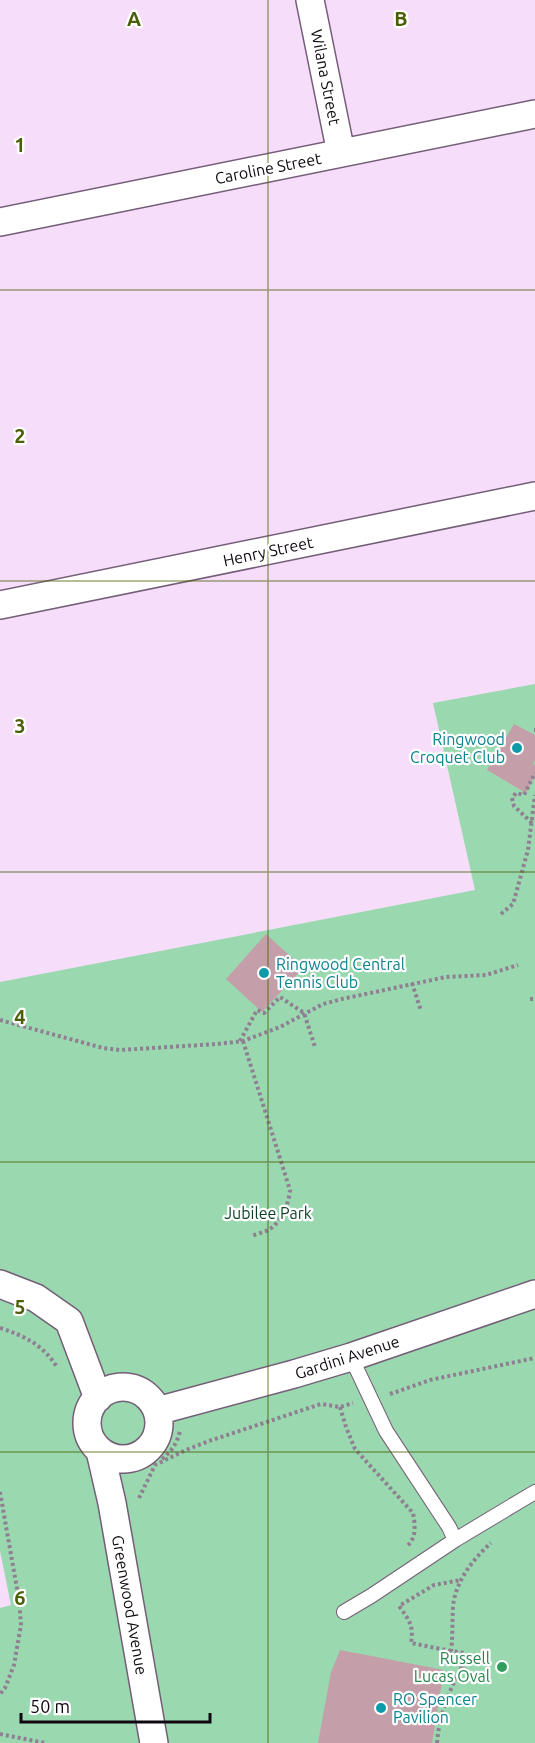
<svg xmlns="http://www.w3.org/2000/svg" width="535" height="1743" font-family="Ubuntu,sans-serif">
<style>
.green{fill:#9ad8af}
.building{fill:#c49ea9}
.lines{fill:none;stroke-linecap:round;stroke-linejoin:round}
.lane-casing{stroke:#745e77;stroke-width:16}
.street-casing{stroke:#745e77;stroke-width:30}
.path{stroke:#907f93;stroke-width:4;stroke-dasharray:3 3;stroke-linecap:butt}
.lane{stroke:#fff;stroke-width:14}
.street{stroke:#fff;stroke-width:27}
.grid{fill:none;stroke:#4a5e06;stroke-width:1.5;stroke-opacity:0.55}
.culture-dot{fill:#0f9aa8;stroke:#fff;stroke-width:2}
.leisure-dot{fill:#2e9e5b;stroke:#fff;stroke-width:2}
.labels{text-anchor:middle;stroke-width:4.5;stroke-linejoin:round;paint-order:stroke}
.street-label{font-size:16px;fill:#100811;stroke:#fff}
.culture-label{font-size:16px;fill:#0d838f;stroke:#fff;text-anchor:start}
.park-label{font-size:16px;fill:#073f23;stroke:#fff}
.leisure-label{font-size:16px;fill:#27864d;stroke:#fff;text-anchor:end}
.grid-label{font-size:20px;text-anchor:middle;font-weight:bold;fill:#4a5e06;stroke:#fff;stroke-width:4.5;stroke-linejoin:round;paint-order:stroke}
</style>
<rect width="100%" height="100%" fill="#f6ddfa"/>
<path class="green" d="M535 684V1743H0V1608L11 1605 0 1551V982L475 890 433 703Z"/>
<path class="building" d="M514 724 535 735V760L533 764 535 765V775L526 793 487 770Z
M266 934 303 968 262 1012 226 979Z
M340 1650 444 1670 432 1743H318L331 1672Z"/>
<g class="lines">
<defs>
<path id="lane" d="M455 1540 535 1492
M344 1612 371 1596 455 1540 449 1527 386 1431 351 1357"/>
<path id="street" d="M310 0 341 153
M0 222 535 114
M0 605 535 496
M0 1284 36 1298 69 1321 98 1398
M87 1423a36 36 0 1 1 72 0a36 36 0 1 1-72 0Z
M157 1411 294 1374 351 1357 535 1294
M100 1451 112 1503 154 1743"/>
</defs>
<use href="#lane" class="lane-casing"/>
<use href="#street" class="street-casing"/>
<path class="path" d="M534 730H535
M532 823 514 806 512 798 516 793 524 795 535 773
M501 914 513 904 528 850 535 795
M412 983 421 1011
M530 999H535
M0 1020 103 1048 120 1050 217 1044 243 1041 280 1027 323 1004 342 999 446 977 486 975 518 965
M240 1041 257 1010 264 1013 280 997 304 1013 315 1047
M243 1041 290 1190C289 1203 282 1221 270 1229 265 1232 257 1234 251 1236
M0 1328C25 1336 43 1345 57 1367
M390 1394 430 1380 535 1358
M340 1407 346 1427 355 1449 413 1513C415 1524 417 1538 407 1546
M162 1459C172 1451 178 1442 180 1430
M0 1492 19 1600 21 1625 14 1665 5 1688 0 1694
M139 1498 155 1465 186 1450 209 1441 321 1404 340 1407 353 1403
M451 1651 411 1643C414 1625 409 1620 399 1606L434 1585 461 1580
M467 1670 461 1669 465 1653 451 1651C453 1636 452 1622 453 1607 455 1582 473 1559 491 1543
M0 1734 45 1743
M437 1743C439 1717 448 1692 461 1669"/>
<use href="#lane" class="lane"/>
<use href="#street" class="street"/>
</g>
<path class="grid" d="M268 0V1743M0 290H535M0 581H535M0 872H535M0 1162H535M0 1452H535"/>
<g class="culture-dot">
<circle cx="517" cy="748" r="6"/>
<circle cx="264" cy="973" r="6"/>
<circle cx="381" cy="1708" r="6"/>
</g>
<circle class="leisure-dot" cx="502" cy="1667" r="6"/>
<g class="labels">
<g class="street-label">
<text transform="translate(326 77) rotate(79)" y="6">Wilana Street</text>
<text transform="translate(268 168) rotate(-11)" y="6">Caroline Street</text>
<text transform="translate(268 551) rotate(-12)" y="6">Henry Street</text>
<text transform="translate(347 1357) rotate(-18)" y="6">Gardini Avenue</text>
<text transform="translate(130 1605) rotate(80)" y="6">Greenwood Avenue</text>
</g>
<g class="culture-label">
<text x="505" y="745" text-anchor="end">Ringwood<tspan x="505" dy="18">Croquet Club</tspan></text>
<text x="276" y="970">Ringwood Central<tspan x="276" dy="18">Tennis Club</tspan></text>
<text x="393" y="1705">RO Spencer<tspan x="393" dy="18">Pavilion</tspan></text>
</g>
<g class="park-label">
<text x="268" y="1219">Jubilee Park</text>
</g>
<g class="leisure-label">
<text x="490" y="1664">Russell<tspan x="490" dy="18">Lucas Oval</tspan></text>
</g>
</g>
<g class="grid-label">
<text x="134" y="26">A</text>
<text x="401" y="26">B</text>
<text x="20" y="152">1</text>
<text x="20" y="443">2</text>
<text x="20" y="733">3</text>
<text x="20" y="1024">4</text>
<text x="20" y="1314">5</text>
<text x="20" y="1605">6</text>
</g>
<path d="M21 1713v9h189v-9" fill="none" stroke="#100811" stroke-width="3"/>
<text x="30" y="1713" font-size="18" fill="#100811" stroke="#ffffff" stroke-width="4.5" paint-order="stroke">50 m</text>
</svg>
